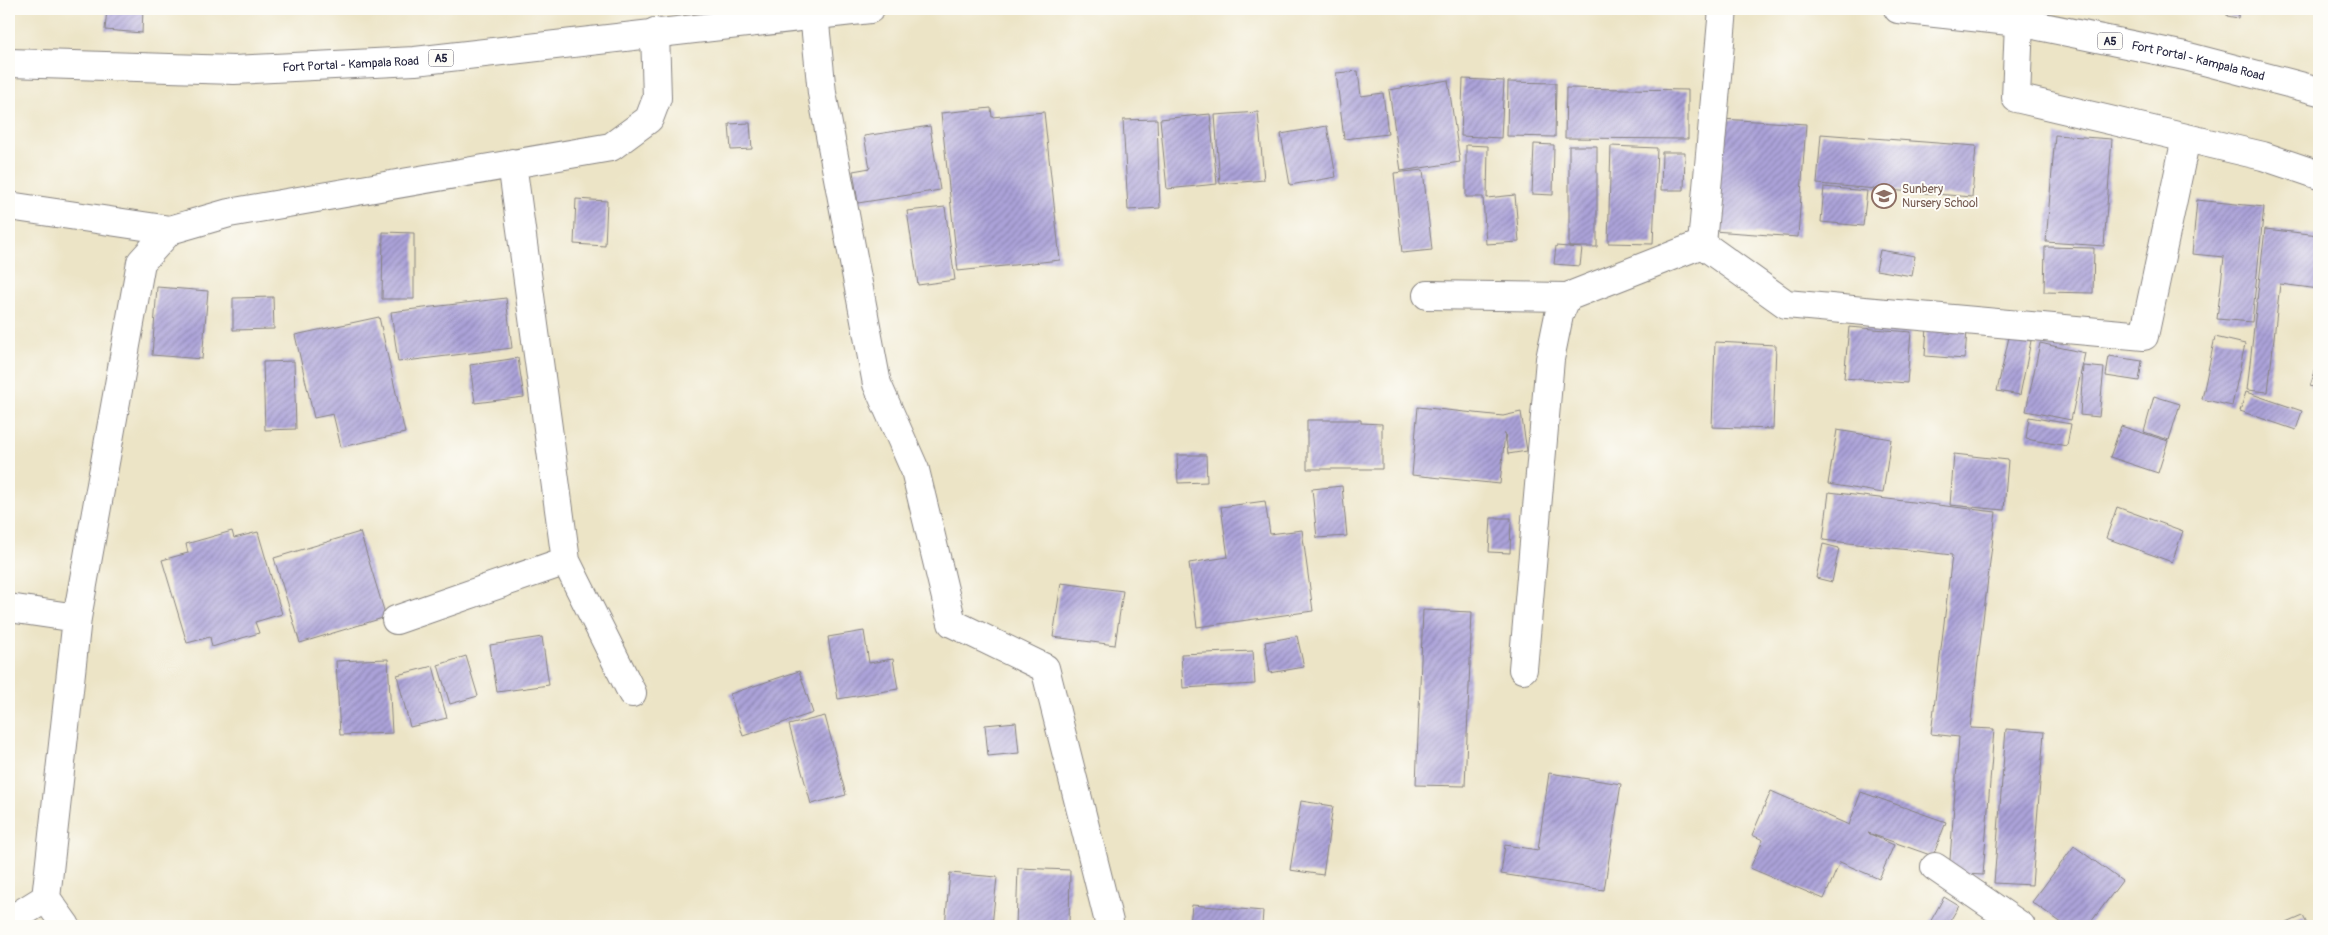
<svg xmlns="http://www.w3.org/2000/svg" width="2328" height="935" font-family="Pangolin,sans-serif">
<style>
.building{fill:url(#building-hatch)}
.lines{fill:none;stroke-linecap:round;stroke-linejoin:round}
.street-casing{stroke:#878380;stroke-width:30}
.primary-casing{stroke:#878380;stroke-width:30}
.street{stroke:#fff;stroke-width:28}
.primary{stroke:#fff;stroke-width:28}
.labels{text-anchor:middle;stroke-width:4;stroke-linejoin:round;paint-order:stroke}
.shield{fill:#fdfcf7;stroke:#646373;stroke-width:1}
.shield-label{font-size:11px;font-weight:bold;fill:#22223b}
.street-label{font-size:12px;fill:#22223b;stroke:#fdfcf7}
.education-label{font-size:12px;fill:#785e54;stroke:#fdfcf7;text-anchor:start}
</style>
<defs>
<pattern id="building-hatch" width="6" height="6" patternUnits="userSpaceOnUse" patternTransform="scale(1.25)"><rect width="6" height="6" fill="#aca3d9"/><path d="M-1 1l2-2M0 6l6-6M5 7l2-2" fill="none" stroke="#8c84b1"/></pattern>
</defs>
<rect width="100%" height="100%" fill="#fdfcf7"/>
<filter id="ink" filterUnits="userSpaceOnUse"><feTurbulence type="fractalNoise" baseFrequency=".02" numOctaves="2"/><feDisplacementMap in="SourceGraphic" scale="10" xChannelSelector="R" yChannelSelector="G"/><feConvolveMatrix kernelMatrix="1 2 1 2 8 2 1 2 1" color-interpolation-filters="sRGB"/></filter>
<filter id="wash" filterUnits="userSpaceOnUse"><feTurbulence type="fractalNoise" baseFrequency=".0096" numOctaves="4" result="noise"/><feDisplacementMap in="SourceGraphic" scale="20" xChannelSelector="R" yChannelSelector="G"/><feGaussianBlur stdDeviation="1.12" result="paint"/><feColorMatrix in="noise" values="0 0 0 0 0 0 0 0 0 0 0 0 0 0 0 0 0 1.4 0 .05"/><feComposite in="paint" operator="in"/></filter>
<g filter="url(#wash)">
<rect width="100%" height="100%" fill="#ece4c6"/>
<g id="blocks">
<path class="building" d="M107 9H143L142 33 105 30Z
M2211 9H2223L2222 13Z
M2228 9H2239L2238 18 2227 16Z
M1358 71 1361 96 1383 93 1388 134 1344 139 1336 73Z
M1463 79 1504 81 1501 138 1461 136Z
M1448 80 1460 162 1401 171 1389 90Z
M1508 82 1556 83 1555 137 1507 136Z
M1566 88 1688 90V139L1565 138Z
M991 108 992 117 1044 112 1060 260 958 271 941 113Z
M1258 112 1264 180 1220 184 1215 115Z
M1210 114 1217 184 1167 189 1160 119Z
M1157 119 1160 208 1128 210 1123 120Z
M1721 119 1806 124 1798 237 1713 231Z
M750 123 752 149 731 150 729 124Z
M930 126 940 190 858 203 853 171 870 168 864 136Z
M1327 126 1336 177 1290 185 1281 134Z
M1821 134 1976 146 1972 197 1817 184Z
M2055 135 2112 139 2104 246 2046 242Z
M1534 144 1554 145 1553 195 1532 194Z
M1466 145 1488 146 1487 198 1515 195 1519 242 1486 244 1483 197H1466Z
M1569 146H1597V247H1569Z
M1611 146 1657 148 1653 244 1608 243Z
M1662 152H1685L1684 190H1661Z
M1423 170 1432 250 1402 253 1394 173Z
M1824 187 1867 191 1863 226 1821 222Z
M576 199 607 201 605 246 574 244Z
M2197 200 2264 207 2252 322 2217 319 2224 257 2192 254Z
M945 207 955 280 918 285 907 211Z
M2265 229 2319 235V289L2280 284 2268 392 2247 390Z
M383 232 414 233V299H382Z
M1556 246 1582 248 1580 266 1554 264Z
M2045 247 2094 248 2093 293 2044 292Z
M1880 250 1915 256 1912 276 1876 270Z
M157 287 208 291 202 359 152 355Z
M273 297 274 329 233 330V298Z
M506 298 512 348 398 362 391 312Z
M379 317 405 433 341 447 333 414 314 418 295 335Z
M1849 327 1911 332 1907 383 1844 378Z
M1927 327 1967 329 1965 359 1925 356Z
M2009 337 2031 341 2020 395 1997 391Z
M2215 337 2245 344 2232 406 2202 399Z
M1715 342 1776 345 1773 429 1712 427Z
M2040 343 2085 353 2071 420 2026 411Z
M2109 356 2142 361 2139 381 2106 376Z
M518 358 524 397 475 403 470 365Z
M2319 360V389L2310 386Z
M294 361 296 429 265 430 263 362Z
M2083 366 2104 368 2099 417 2080 415Z
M2246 392 2302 411 2296 430 2240 411Z
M2154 396 2180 404 2169 440 2144 432Z
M1418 407 1503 416 1521 412 1527 451 1508 454 1505 433 1500 484 1412 475Z
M2029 417 2071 424 2067 446 2026 439Z
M1307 420H1361V423L1382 424V469H1307Z
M2121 426 2168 441 2158 473 2110 457Z
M1837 430 1891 439 1883 493 1828 484Z
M1954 454 2008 460 2004 510 1950 505Z
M1177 455H1206L1207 482 1178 483Z
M1342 486 1347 536 1317 538 1312 489Z
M1829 492 1996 512 1970 728 1994 729 1983 875 1949 873 1959 737 1931 734 1952 555 1823 540Z
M1265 501 1270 534 1302 530 1313 611 1197 627 1189 563 1228 557 1221 507Z
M2117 507 2183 531 2172 562 2106 538Z
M1491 518H1511L1510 553 1489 552Z
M232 531 234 538 258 532 282 614 255 622 259 633 212 647 210 637 187 643 162 560 188 553 186 544Z
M360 532 386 617 300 643 274 558Z
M1823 544 1839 548 1832 582 1816 578Z
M1061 583 1123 591 1115 645 1053 637Z
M1423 610 1472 612 1465 786 1416 785Z
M864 631 869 663 893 659 898 689 838 699 828 637Z
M1297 636 1304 667 1270 673 1265 642Z
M542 637 549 685 497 692 490 645Z
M1253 651 1255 684 1183 688 1181 654Z
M466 656 478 696 450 704 438 665Z
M388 659 392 733 340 735 336 661Z
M433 666 447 718 410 727 397 675Z
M799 671 813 713 743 736 730 694Z
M825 716 846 795 811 804 789 725Z
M1016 722 1019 753 988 756 985 725Z
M2006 729 2044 732 2032 885 1994 883Z
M1549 773 1621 784 1604 890 1501 874 1505 845 1538 850Z
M1771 791 1849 825 1861 792 1946 822 1933 856 1868 833 1894 845 1879 879 1840 862 1824 899 1750 868 1763 840 1752 835Z
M1301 801 1333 806 1323 875 1290 870Z
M2074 846 2122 881 2088 926H2066L2032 902Z
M1018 868 1070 870 1069 926H1016Z
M950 873 997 877 992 926H945Z
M1944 897 1959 906 1947 926H1928Z
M1192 905 1263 911 1262 926H1190Z
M2303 916 2308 926H2280Z"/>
</g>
</g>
<g filter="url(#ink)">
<use href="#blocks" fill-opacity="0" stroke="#878380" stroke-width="1"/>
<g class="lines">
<defs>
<path id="street" d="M814 14 822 93 877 384 915 470 952 623 1045 668 1109 922
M2019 22 2016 98 2263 156 2319 175
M512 163 566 561 632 693
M9 206 170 230
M1702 244 1786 304 2144 336 2186 138
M1702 244 1723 9
M1427 295 1567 297
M9 608 77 618
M396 620 566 561
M1523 669 1550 359 1559 315 1567 297 1702 244
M1935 867 2021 926
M9 921 46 898
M66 926 46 898 77 618 141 262 170 230 229 213 611 147 649 119 657 98 655 32"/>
<g id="primary">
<path id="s1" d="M1898 9 2019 22 2185 56 2319 91"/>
<path id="s2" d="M9 63 234 70 415 61 870 9"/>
</g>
</defs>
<use href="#street" class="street-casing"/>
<use href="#primary" class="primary-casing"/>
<use href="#street" class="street"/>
<use href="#primary" class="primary"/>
</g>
</g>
<defs>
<symbol id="school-ring" viewBox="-11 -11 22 22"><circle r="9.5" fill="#fdfcf7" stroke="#8d6e63" stroke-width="1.5"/><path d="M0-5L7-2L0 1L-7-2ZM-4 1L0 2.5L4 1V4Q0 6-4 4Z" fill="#8d6e63"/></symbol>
</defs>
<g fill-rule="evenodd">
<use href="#school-ring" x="1870" y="182" width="28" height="28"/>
</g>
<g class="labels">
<g class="shield">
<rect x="2097.5" y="32.5" width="25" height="17" rx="4"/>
<rect x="428.5" y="49.5" width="25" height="17" rx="4"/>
</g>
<g class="shield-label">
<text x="2110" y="45">A5</text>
<text x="441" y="62">A5</text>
</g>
<g class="street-label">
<text dy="4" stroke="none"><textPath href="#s1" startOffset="305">Fort Portal - Kampala Road</textPath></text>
<text dy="4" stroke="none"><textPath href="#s2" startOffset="342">Fort Portal - Kampala Road</textPath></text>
</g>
<g class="education-label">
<text x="1902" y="193">Sunbery<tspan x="1902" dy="14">Nursery School</tspan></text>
</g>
</g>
<rect width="2328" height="935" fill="none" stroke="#fdfcf7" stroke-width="30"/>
</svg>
